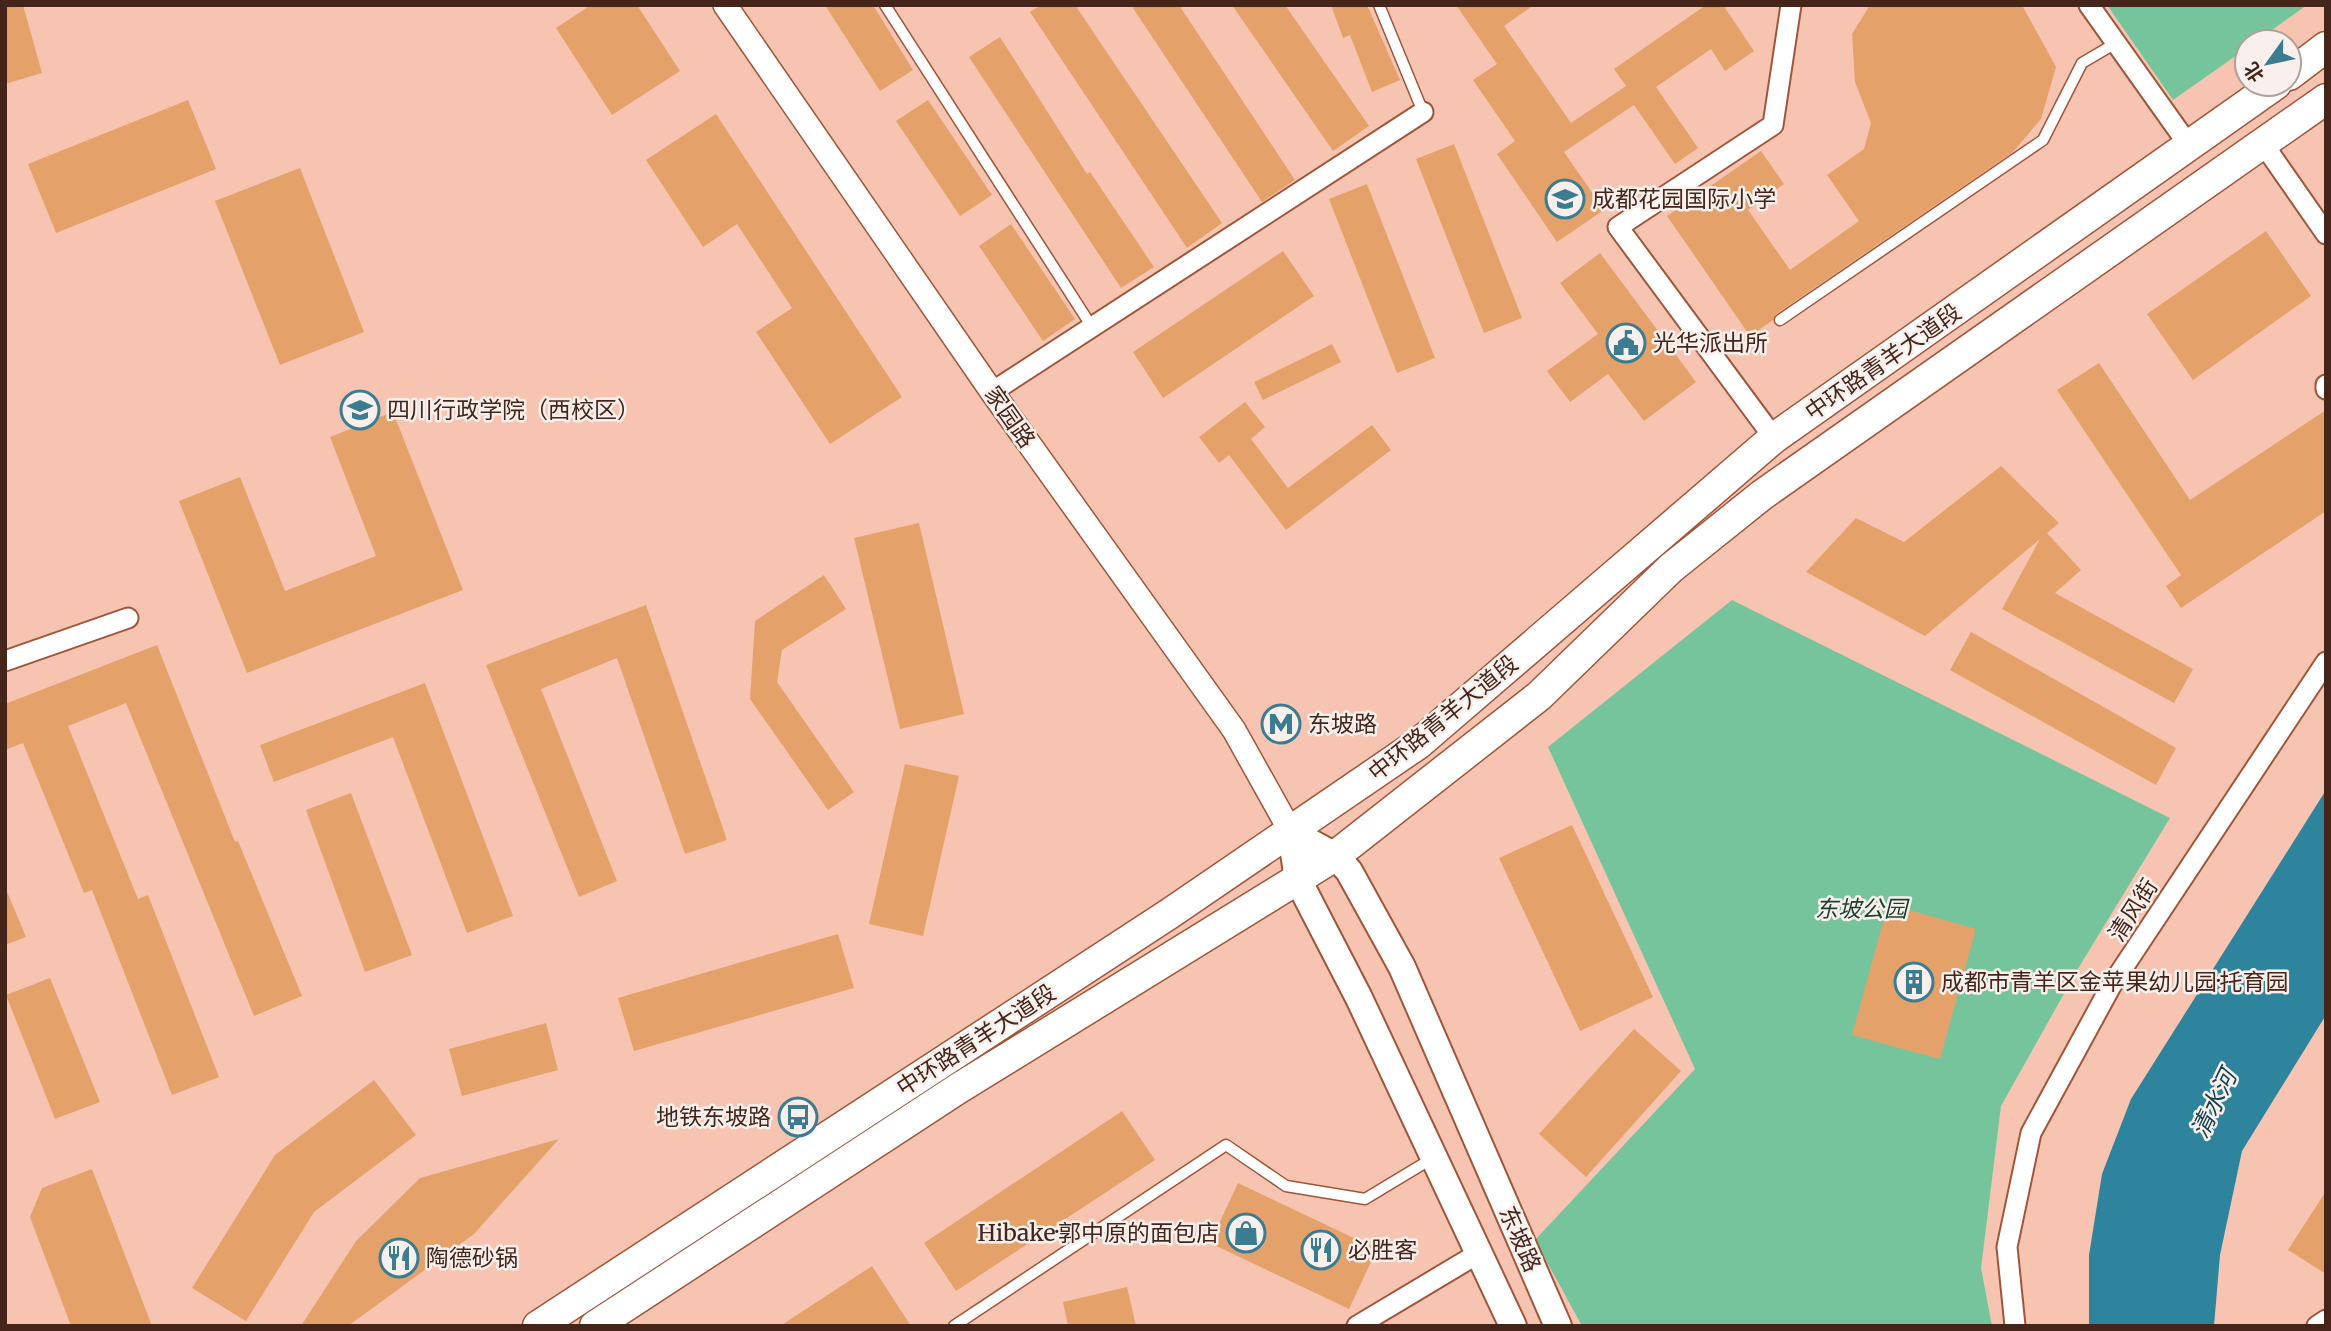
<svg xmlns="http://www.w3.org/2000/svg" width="2331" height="1331" font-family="Merriweather,'Noto Sans SC',serif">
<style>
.green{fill:#76c49c}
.water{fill:#2e849c}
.building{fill:#e4a26a}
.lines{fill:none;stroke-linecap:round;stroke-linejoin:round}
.service-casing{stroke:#a05539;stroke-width:13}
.minor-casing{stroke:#a05539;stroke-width:23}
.tertiary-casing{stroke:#a05539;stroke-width:26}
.secondary-casing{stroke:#a05539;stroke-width:30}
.primary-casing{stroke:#a05539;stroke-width:33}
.service{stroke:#fff;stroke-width:10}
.minor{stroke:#fff;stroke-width:19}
.tertiary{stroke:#fff;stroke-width:23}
.secondary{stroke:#fff;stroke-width:26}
.primary{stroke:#fff;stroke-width:30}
.labels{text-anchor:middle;stroke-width:5;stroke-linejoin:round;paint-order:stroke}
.poi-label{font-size:23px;fill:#452519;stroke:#f9f0ed;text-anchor:start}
.street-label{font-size:23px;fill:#452519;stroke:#f9f0ed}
.park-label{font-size:23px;font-style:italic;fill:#1b422f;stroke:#f9f0ed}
.water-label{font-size:24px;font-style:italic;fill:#114250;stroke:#f9f0ed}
</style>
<rect width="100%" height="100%" fill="#f7c4b2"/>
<path class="green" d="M2107 5H2307L2255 42H2247V48L2173 100Z
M1732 600 2170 818 2079 967 2001 1106 1981 1268 1992 1326H1582L1535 1240 1695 1069 1548 747Z"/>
<path class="water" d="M2326 790V1015L2242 1151 2220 1255 2214 1326H2089V1255L2102 1174 2131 1099Z"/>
<path class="building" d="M5 5H23L42 73 5 84Z
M591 5H637L680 71 612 115 556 28Z
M825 5H873L913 70 880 91Z
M1041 5H1075L1222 223 1187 248 1030 12Z
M1131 5H1179L1295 180 1262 202Z
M1232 5H1285L1369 126 1333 151Z
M1331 5H1367L1400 80 1372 92 1350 35 1343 38Z
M1456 5H1534L1504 26 1571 123 1626 86 1614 69 1706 5H1723L1754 51 1725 71 1711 49 1656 87 1698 148 1675 164 1634 105 1564 152 1604 210 1557 242 1497 154 1515 141 1473 80 1497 64Z
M1870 5H2022L2056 67 2041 119 2013 152 1776 314 1773 320 1750 336 1667 216 1761 151 1784 184 1748 210 1790 270 1859 221 1827 175 1864 149 1871 123 1855 82 1852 34Z
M1000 37 1087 174 1090 172 1154 267 1121 288 969 57Z
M188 100 216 169 56 233 28 164Z
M928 100 992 195 960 216 896 121Z
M716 114 902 397 830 444 756 332 792 308 737 224 703 247 646 160Z
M1454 144 1522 318 1484 333 1416 159Z
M300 168 364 332 280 365 215 201Z
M1367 184 1435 358 1397 373 1329 199Z
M1011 224 1075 319 1043 341 979 246Z
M2266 231 2311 296 2193 380 2147 314Z
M1283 251 1314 296 1163 398 1133 352Z
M1600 253 1696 382 1644 421 1608 374 1570 402 1547 371 1598 334 1560 283Z
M1332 344 1341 362 1263 400 1254 382Z
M2099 363 2190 500 2326 410V511L2181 608 2166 586 2181 575 2057 390Z
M1245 402 1265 427 1251 439 1288 488 1372 425 1391 450 1286 530 1229 455 1219 463 1199 437Z
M393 412 463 590 247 673 179 501 240 477 285 591 376 556 330 437Z
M2001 466 2059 523 2047 533 2081 570 2055 593 2193 669 2174 703 2002 609 2040 539 1925 636 1806 572 1856 518 1904 542Z
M919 523 964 714 900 729 854 538Z
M824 575 846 609 782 650 777 682 854 792 828 810 750 699 755 621Z
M646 605 727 840 685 854 617 658 541 689 617 881 579 897 486 665Z
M1971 632 2176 748 2156 785 1950 670Z
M157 645 235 842 238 841 302 996 254 1016 126 703 68 726 138 899 148 895 219 1077 172 1095 92 890 84 893 23 743 5 750V704Z
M425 683 513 916 467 933 393 737 274 782 260 745Z
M905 764 959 776 923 936 869 924Z
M351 793 412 955 365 972 306 810Z
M1572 825 1653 997 1580 1031 1499 858Z
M5 887 26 937 5 945Z
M1888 904 1976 929 1940 1059 1852 1035Z
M838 934 854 988 634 1051 618 998Z
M50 978 100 1102 55 1119 6 995Z
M546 1023 558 1070 462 1096 449 1049Z
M1634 1029 1681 1071 1586 1177 1539 1134Z
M374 1080 416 1135 314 1212 246 1321 192 1288 275 1155Z
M1122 1111 1155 1160 956 1291 924 1243Z
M559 1139 474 1234 348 1326H301L356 1241 420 1178Z
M92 1169 152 1326H71L30 1217 42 1188Z
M1238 1183 1377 1249 1349 1309 1210 1243Z
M2326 1191V1274L2288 1250Z
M872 1266 911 1326H780Z
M1127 1287 1136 1326H1068L1063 1302Z"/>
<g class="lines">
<defs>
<path id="service" d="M885 5 1092 327
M1379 5 1423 112
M1780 320 2043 140 2082 63 2116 43
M954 1326 1226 1145 1286 1186 1365 1199 1433 1158"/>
<path id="minor" d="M2089 5 2190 147
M2264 145 2326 234
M2326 385V389
M992 392 1423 112
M1774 438 1618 227 1773 125 1791 5
M5 661 128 618
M1357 1326 1479 1253
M2015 1326 2007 1247 2031 1133 2111 986 2326 662
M2317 1326 2326 1320"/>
<path id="tertiary" d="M725 5 992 392 1234 730 1291 832"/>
<path id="secondary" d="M1291 832 1335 856 1349 871 1402 967 1558 1326
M1291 832 1298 880 1359 998 1513 1326"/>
<path id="primary" d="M2289 75 2326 47
M538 1326 1169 914 1418 744 1774 438 2276 84
M595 1326 959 1088 1335 856 1539 696 1671 568 1762 495 2326 99"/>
</defs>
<use href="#service" class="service-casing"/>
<use href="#minor" class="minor-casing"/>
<use href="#tertiary" class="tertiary-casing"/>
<use href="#secondary" class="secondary-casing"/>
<use href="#primary" class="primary-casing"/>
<use href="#service" class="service"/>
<use href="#minor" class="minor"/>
<use href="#tertiary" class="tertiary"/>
<use href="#secondary" class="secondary"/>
<use href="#primary" class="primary"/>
</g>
<defs>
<symbol id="school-ring" viewBox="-11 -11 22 22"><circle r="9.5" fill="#f9f0ed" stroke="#3c7c90" stroke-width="1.5"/><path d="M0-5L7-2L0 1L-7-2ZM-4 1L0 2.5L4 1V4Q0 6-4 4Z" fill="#3c7c90"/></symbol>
<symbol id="civic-ring" viewBox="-11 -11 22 22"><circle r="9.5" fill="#f9f0ed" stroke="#3c7c90" stroke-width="1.5"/><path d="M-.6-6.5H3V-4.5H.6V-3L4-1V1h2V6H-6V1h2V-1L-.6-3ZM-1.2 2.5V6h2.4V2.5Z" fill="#3c7c90"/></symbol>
<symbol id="university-ring" viewBox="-11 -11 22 22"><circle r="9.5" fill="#f9f0ed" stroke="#3c7c90" stroke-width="1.5"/><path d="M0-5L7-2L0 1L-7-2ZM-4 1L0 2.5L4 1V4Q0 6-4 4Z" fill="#3c7c90"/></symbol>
<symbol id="metro-ring" viewBox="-11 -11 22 22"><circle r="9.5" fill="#f9f0ed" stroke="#3c7c90" stroke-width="1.5"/><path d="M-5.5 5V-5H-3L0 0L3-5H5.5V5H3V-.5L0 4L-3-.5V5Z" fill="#3c7c90"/></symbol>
<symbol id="building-ring" viewBox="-11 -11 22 22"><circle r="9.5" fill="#f9f0ed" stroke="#3c7c90" stroke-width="1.5"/><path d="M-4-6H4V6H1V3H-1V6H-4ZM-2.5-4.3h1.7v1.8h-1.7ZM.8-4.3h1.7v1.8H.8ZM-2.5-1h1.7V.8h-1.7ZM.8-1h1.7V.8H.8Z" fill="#3c7c90"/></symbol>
<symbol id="bus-ring" viewBox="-11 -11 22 22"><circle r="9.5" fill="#f9f0ed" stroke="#3c7c90" stroke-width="1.5"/><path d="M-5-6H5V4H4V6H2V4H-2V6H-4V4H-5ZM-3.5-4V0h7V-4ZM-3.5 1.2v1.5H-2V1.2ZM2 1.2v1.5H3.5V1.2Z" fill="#3c7c90"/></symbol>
<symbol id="shop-ring" viewBox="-11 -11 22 22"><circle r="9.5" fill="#f9f0ed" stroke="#3c7c90" stroke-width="1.5"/><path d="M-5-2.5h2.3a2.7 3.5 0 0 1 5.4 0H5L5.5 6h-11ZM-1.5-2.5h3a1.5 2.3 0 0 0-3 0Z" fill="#3c7c90"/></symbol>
<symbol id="restaurant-ring" viewBox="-11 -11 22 22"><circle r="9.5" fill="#f9f0ed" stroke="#3c7c90" stroke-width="1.5"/><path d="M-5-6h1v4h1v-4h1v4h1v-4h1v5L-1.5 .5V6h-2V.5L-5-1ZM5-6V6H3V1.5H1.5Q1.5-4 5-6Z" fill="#3c7c90"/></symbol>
</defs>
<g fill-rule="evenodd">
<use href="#school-ring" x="1543" y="177" width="44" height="44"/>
<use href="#civic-ring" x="1604" y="321" width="44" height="44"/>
<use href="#university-ring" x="338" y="388" width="44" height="44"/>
<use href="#metro-ring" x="1259" y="702" width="44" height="44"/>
<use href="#building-ring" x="1892" y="960" width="44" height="44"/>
<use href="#bus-ring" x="776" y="1095" width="44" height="44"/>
<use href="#shop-ring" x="1224" y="1211" width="44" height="44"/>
<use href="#restaurant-ring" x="1299" y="1228" width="44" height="44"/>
<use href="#restaurant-ring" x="377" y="1236" width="44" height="44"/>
</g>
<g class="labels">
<g class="poi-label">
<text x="1592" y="207">成都花园国际小学</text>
<text x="1653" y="351">光华派出所</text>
<text x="387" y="418">四川行政学院（西校区）</text>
<text x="1308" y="732">东坡路</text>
<text x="1941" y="990">成都市青羊区金苹果幼儿园·托育园</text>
<text x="771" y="1125" text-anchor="end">地铁东坡路</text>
<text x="1219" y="1241" text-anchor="end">Hibake·郭中原的面包店</text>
<text x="1348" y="1258">必胜客</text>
<text x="426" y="1266">陶德砂锅</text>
</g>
<g class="street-label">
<text transform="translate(1883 362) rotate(-35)" y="8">中环路青羊大道段</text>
<text transform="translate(1010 417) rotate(55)" y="8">家园路</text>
<text transform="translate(1443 718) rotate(-39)" y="8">中环路青羊大道段</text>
<text transform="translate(2133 910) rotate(-57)" y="8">清风街</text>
<text transform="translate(976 1040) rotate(-33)" y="8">中环路青羊大道段</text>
<text transform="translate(1520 1239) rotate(66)" y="8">东坡路</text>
</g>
<g class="park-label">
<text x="1861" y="917">东坡公园</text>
</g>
<g class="water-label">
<text transform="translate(2214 1104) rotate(-64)" y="8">清水河</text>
</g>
</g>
<rect width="2331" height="1331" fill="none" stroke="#452519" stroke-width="14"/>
<g transform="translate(2268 63) rotate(237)"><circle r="33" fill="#f9f0ed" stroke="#b19f98" stroke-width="2"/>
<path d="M0-5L12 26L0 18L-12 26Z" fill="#3c7c90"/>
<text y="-10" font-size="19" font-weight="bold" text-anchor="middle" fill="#452519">北</text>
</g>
</svg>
